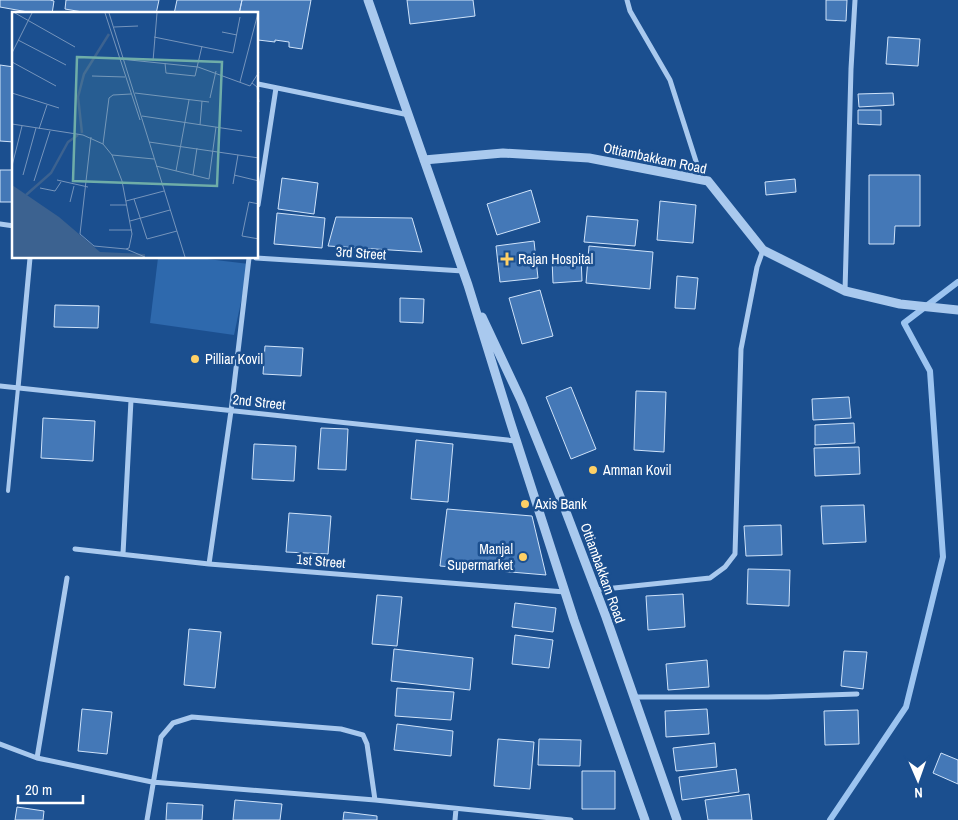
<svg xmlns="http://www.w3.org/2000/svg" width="958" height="820" font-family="'Archivo Narrow',sans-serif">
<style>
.green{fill:#2e69ad}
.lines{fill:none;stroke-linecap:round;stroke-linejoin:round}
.stream{stroke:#9cc4f0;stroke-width:6}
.building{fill:#4478b7;stroke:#cfe3fa}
.service{stroke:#a9c9ee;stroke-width:4}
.minor{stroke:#a9c9ee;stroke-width:5}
.tertiary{stroke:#a9c9ee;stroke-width:9}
.poi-dot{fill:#ffd166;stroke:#1b4f8f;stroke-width:2}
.labels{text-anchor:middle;stroke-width:5;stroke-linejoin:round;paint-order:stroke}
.street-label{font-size:14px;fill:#fff;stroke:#1b4f8f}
.poi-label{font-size:14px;fill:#fff;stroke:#1b4f8f;text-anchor:start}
.inset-river{fill:none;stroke:#3c6290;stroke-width:2.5}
.inset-road{fill:none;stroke:#7695bc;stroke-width:1}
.view{fill:#6fada8;fill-opacity:0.15;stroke:#6fada8;stroke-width:2.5}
.inset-edge{fill:none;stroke:#fff;stroke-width:2.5}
</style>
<rect width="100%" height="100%" fill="#1b4f8f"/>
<path class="green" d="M158 258H199L249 264 234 335 150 323Z"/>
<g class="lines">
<path class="stream" d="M830 820 906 707 943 557 930 371 904 323 958 282"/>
</g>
<path class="building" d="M0 0H50L54 1 52 14H39L0 7Z
M66 0H159L156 14H106L94 12V14L65 9Z
M177 0H242L239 14H174Z
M242 0H311L302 49 289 47V42L275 40V42L258 40V14H239Z
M407 0H473L475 16 410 24Z
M826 0H847L846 21 826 20Z
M888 37 920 39 918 66 886 64Z
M0 65 14 67V142L0 141Z
M893 93 894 105 859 107 858 94Z
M858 110H881V125L858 124Z
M0 170H14V202H0Z
M869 175H920V226H895L894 244H869Z
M282 178 318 183 314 214 278 209Z
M795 179 796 192 766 195 765 182Z
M531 190 540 222 497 235 487 204Z
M660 201 696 205 693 243 657 240Z
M277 213 325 218 322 248 274 244Z
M587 216 638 220 635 246 584 242Z
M336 217 412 218 422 252 328 246Z
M534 241 538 278 500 282 496 246Z
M589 246 653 252 650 289 586 283Z
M581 257 582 281 553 283 552 259Z
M677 276 698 278 695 309 675 308Z
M540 290 553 336 522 344 509 298Z
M400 298 424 299 423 323 400 322Z
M55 305 99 306 98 328 54 327Z
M265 346 303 348 301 376 263 374Z
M571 387 596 449 571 459 546 397Z
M636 391 666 392 664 452 634 450Z
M849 397 851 418 813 420 812 399Z
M43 418 95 421 93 461 41 458Z
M854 423 855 443 815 445V425Z
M321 428 348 429 346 470 318 469Z
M416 440 453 444 448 502 411 499Z
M254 444 296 446 294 481 252 479Z
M859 447 860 474 815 476 814 448Z
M864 505 866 542 823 544 821 506Z
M447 509 532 516 546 575 440 566Z
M289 513 331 516 328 554 286 552Z
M781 525 782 555 746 556 744 526Z
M748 569 790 570 789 606 747 604Z
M683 594 685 627 648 630 646 596Z
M377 595 402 597 397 646 372 644Z
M515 603 556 608 553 632 512 627Z
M189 629 221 632 215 688 184 685Z
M515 635 553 640 549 668 512 664Z
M394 649 473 658 470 690 391 681Z
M844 651 867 652 863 689 841 686Z
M707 660 709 687 668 690 666 664Z
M397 688 454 692 451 720 395 716Z
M82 709 112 712 107 754 78 751Z
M707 709 709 734 666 737 665 711Z
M858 710 859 744 825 745 824 711Z
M397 724 453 731 451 756 394 750Z
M498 739 534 742 530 789 494 786Z
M539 739 581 740 580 766 538 765Z
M715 743 717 767 676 771 673 748Z
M941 753 958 760V784L933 773Z
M736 769 739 792 682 800 679 777Z
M582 771H615V809H582Z
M749 794 752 820H708L705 800Z
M235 800 282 804 280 820H233Z
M167 803 203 805 202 820H166Z
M17 807 44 811 43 820H15Z
M344 812 377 816V820H343Z"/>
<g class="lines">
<path class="service" d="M8 491 18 388"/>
<path class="minor" d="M627 0 630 11 670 80 702 180
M258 84 409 115
M258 205 276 88
M0 224 14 226
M256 258 463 271
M845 291 851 69 855 0
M0 386 516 441
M18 388 30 258
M75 549 209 564 565 592
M123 554 131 400
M209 564 231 411 249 258
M595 590 710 578 725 567 735 554 741 349 757 267 763 250
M634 697H768L857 694
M0 744 37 758 152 782 375 800 571 820
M37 758 67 578
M147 820 161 737 173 723 192 717 341 729 363 735 367 744 375 800
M455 820 456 809"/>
<path class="tertiary" d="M368 0 468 285 510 421 574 620 645 820
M424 160 503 153 589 158 708 181 763 250 845 291 900 304 958 310
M482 317 521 400 563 504 606 617 677 820"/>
</g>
<g class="poi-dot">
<path d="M504.5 251.5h5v5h5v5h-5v5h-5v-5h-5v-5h5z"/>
<circle cx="195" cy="359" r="5"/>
<circle cx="593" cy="470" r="5"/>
<circle cx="525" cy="504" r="5"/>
<circle cx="523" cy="557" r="5"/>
</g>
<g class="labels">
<g class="street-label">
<text transform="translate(655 158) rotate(12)" y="5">Ottiambakkam Road</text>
<text transform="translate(361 253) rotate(4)" y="5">3rd Street</text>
<text transform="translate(259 402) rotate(6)" y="5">2nd Street</text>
<text transform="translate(321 561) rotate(5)" y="5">1st Street</text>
<text transform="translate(603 573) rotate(70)" y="5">Ottiambakkam Road</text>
</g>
<g class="poi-label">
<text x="518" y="264">Rajan Hospital</text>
<text x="205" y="364">Pilliar Kovil</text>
<text x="603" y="475">Amman Kovil</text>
<text x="535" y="509">Axis Bank</text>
<text x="513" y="554" text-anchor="end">Manjal<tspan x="513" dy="16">Supermarket</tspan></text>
</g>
</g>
<g transform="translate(12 12)">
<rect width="246" height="246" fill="#1b4f8f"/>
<path d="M0 173 47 205 88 240 133 242V245H0Z" fill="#3c6290"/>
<path class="inset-river" d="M70 121 66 85 72 62 97 22M14 183 39 161 56 130 66 123"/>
<path class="inset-road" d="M3 1 63 35M93 1 128 108M97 1 173 245M102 15 126 14M210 20 225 23M142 25 221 41 228 5M6 28 54 53M0 41 20 1M108 47 186 55 238 74 247 60M141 49 145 1M0 50 44 74M153 51 154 61 183 64 190 34M80 64 113 65M228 70 246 1M240 71 245 75 247 90M0 81 47 96M123 81 197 90M198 86 204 59M130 104 230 119M0 112 71 123 91 132 100 143 142 147M188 113 190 89M27 117 35 93M79 125 68 222 82 234 114 237 117 236 120 222 110 169 100 143M137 130 247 146M91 132 97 86 101 83 119 82M0 154 10 114M144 154 197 167 204 115M164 159 177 88M11 163 24 116M181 163 185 136M222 163 247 169M45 168 76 175M22 169 38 119M221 172 226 143M28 176 43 179 49 170M122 187 135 227 165 219M114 189 152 179M58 190 62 174M247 192 237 190 230 224 247 227M98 193H115M118 209 158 198M97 218H120M114 237 133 245"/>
<path class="view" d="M65 45 210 50 205 174 61 169Z"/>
<rect width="246" height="246" class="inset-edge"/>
</g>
<g transform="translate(918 780) rotate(178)" stroke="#1b4f8f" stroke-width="4" paint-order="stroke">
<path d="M0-4L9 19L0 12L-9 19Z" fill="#ffffff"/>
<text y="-8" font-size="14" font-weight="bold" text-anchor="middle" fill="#ffffff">N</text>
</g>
<path d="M18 795v8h65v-8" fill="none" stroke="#ffffff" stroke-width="2.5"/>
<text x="25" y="795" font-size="15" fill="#ffffff" stroke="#1b4f8f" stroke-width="4" paint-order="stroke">20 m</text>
</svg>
